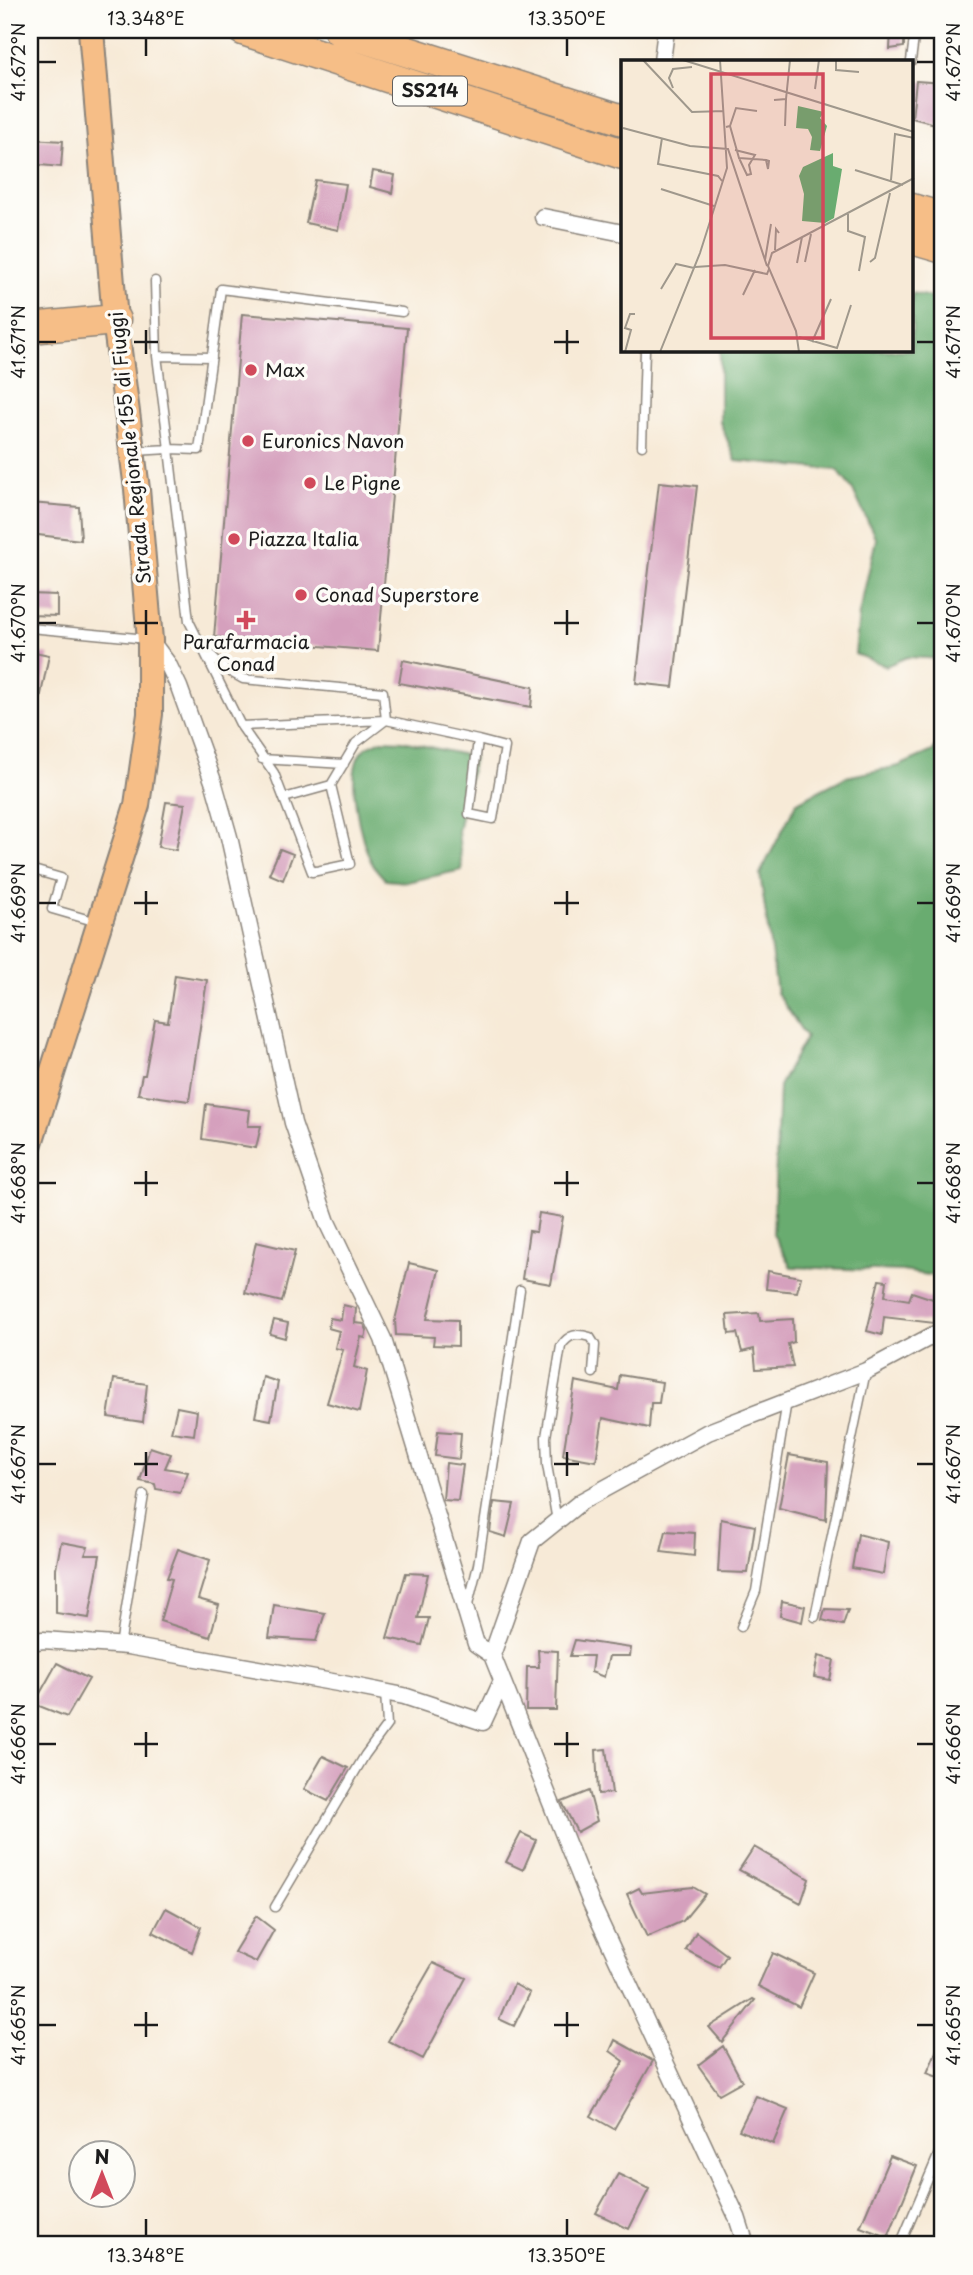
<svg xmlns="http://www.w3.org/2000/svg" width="973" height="2275" font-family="'Playpen Sans',sans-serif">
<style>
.forest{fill:#69ac70;stroke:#426446;stroke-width:2}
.building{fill:#d5a0bd}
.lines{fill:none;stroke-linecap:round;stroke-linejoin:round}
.lane-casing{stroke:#8a837a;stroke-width:11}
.street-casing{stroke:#8a837a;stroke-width:19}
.primary-casing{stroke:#8a837a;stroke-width:28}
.highway-casing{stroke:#8a837a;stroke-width:33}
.lane{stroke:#fff;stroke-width:8}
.street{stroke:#fff;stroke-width:16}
.primary{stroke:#f6be87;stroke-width:24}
.highway{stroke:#f6be87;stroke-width:30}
.ticks{fill:none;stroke:#1c1c1c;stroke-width:2.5}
.poi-dot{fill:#d1495b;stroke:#fdfcf7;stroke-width:2.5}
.labels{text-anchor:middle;stroke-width:7;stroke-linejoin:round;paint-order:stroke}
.shield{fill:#fdfcf7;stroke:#605f5e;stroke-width:2}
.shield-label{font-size:18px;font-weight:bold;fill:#1c1c1c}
.poi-label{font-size:19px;fill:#1c1c1c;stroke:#fdfcf7;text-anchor:start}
.street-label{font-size:19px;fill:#1c1c1c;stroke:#fdfcf7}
.inset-road{fill:none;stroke:#9f988c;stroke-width:2}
.view{fill:#d1495b;fill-opacity:0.15;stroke:#d1495b;stroke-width:3.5}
.inset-edge{fill:none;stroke:#1c1c1c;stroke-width:3.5}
.neatline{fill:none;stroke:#1c1c1c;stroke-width:2.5}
.ticks-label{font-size:18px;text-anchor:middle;fill:#1c1c1c}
</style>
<rect width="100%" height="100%" fill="#fdfcf7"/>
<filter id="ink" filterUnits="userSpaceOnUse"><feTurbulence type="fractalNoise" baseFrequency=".0143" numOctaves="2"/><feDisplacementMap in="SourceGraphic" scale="14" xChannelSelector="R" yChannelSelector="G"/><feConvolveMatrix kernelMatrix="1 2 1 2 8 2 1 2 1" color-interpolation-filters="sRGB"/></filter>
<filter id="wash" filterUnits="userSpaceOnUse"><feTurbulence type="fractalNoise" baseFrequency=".00686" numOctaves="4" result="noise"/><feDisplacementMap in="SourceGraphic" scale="28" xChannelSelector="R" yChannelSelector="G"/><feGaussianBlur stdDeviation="1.57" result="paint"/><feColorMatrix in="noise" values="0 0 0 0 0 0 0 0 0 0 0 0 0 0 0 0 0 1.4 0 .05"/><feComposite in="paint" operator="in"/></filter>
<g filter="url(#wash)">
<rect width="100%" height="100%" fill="#f7ead7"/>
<path class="forest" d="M912 293 943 300V659L907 657 886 666 855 654 859 614 876 539 853 490 837 470 736 461 720 422V350H912Z
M943 732V1277L902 1271 791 1267 773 1234 779 1086 806 1037 777 993 760 874 797 802 846 777 899 766 933 751Z
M382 740 403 741 474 757 458 831 462 870 407 882 386 880C381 875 375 869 372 863 360 841 344 771 363 750 367 746 376 743 382 740Z"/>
<g id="blocks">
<path class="building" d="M891 30H904V47L890 49Z
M916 81 943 83 939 125 912 118Z
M30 139 63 141 61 167 30 164Z
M373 171 395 175 392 193 370 187Z
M315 180 346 184 338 230 306 223Z
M242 314 407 328 378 651 214 637Z
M659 482 697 486 673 687 636 683Z
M30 503 79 507 81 540 30 534Z
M30 594 57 595V616L30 615Z
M30 651 49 655 36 719 30 718Z
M403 660 533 687 531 707 399 683Z
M166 802 185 804 176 850 158 847Z
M280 849 293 854 283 880 269 874Z
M175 975 207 980 189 1101 138 1094 142 1075H145L155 1020 168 1022Z
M206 1104 250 1110 248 1126H261L256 1148 202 1139Z
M539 1213 563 1217 551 1284 522 1279 529 1231 536 1232Z
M256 1242 295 1251 282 1302 245 1293Z
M409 1263 439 1270 427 1319 458 1320V1346L433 1345 434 1337 396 1335 395 1320Z
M768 1271 801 1277 797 1292 766 1289Z
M879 1280 887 1281 885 1296 909 1300 912 1292 936 1300 934 1323 884 1317 882 1335 867 1331Z
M343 1305 356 1308 355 1323 364 1324 367 1330 365 1338 361 1337 354 1367 367 1371 359 1412 327 1403 343 1350 335 1348 339 1331 328 1328 330 1318 341 1320Z
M759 1313 760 1321 793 1319 794 1342 788 1344 793 1367 756 1369 754 1349 742 1352 737 1333 729 1334 727 1315Z
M274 1320 288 1323 285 1338 270 1334Z
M620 1375 662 1382 659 1403H651L649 1428 603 1418 596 1461 563 1455 575 1381 618 1390Z
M263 1377 278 1382 271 1420 255 1417Z
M114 1379 147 1384 143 1422 108 1417Z
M177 1407 197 1411 194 1435 171 1432Z
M438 1431 461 1433 459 1459 435 1456Z
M150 1447 171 1454 165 1468 188 1472 180 1493 156 1489 155 1484 140 1481Z
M789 1455 828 1462 826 1520 779 1508Z
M446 1463 463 1465 458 1501 443 1500Z
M494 1502 514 1504 506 1537 490 1532Z
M721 1519 755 1526 748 1573 718 1572Z
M666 1531 695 1533 694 1556 661 1552Z
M858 1534 888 1542 883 1574 852 1568Z
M61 1542 88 1547 85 1555H100L89 1618 56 1613V1569Z
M178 1549 210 1560 198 1599 219 1605 210 1637 160 1621 172 1579 167 1578Z
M406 1573 428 1574 418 1618H429L422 1645 387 1638Z
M782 1601 805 1606 802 1622 780 1616Z
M274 1605 325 1613 316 1641 269 1638Z
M825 1609 848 1610 843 1625 822 1620Z
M575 1640 631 1648 630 1656H609L604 1677 591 1672 593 1656H570Z
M538 1650 558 1651 556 1710H526L527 1667H539Z
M818 1656 834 1660 830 1680 814 1677Z
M57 1663 89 1679 67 1717 34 1704Z
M606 1749 612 1793 598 1794 596 1750Z
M323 1756 348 1768 328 1801 304 1789Z
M589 1791 597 1821 577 1832 562 1802Z
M521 1833 536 1840 523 1870 506 1862Z
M754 1847 809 1879 801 1903 739 1870Z
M693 1887 705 1894 683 1921 647 1937 627 1894 639 1888 642 1893Z
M166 1908 201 1927 192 1952 153 1932Z
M256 1916 274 1930 256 1962 234 1952Z
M696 1932 727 1955 719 1967 686 1950Z
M773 1953 814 1973 799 2007 758 1986Z
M433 1963 466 1978 423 2059 388 2041Z
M514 1984 530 1993 514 2026 499 2019Z
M753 1999 755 2000 722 2042 709 2027Z
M943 2036V2079L927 2073Z
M615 2040 653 2061 614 2129 591 2116 624 2061 610 2051Z
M723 2046 742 2081 719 2094 698 2065Z
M756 2096 788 2109 773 2144 739 2130Z
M890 2156 917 2166 888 2237 860 2227Z
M618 2174 649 2189 629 2229 596 2213Z"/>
</g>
</g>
<g filter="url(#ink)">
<use href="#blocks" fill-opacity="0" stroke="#8a837a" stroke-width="2"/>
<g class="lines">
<defs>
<path id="lane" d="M911 61 915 30
M155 281 157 356
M212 357 157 356 169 449 199 450 221 289 402 312
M642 446 645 350
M135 451 169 449 189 621 241 726 386 720 478 740 469 814 493 819 505 747 478 740
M30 628 147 639
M206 650 225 669 243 679 383 692 386 720 356 743 331 785 350 864 312 872 274 773 241 726
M262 759 344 764
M284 798 331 785
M30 869 61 878 52 909 97 922
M557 1521 547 1465 546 1437 561 1346C569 1334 577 1333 590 1337L595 1345 593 1373
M468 1605 478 1565 520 1290
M815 1617 866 1371
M741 1627 756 1591 787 1401
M120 1646 144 1495
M275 1907 365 1755 387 1725 385 1692
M900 2245 943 2144"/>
<path id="street" d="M662 61 666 30
M543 217 623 233
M150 640 168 664 179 687 214 784 229 837 293 1123 327 1222 383 1339 476 1644 492 1655
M30 1642 43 1640 128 1646 338 1683 404 1696 483 1722 502 1681
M746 2245 737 2217 591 1903 492 1655 532 1541 582 1501 708 1432 866 1371 943 1330"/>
<path id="primary" d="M30 1143 137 805 150 714V640L137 489 115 320 91 30"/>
<path id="highway" d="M243 30 623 154
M339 30 623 120
M912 209 943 218
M912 239 943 248
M30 328 115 320"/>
</defs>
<use href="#lane" class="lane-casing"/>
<use href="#street" class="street-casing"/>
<use href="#primary" class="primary-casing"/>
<use href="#highway" class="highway-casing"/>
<use href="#lane" class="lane"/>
<use href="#street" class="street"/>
<use href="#primary" class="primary"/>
<use href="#highway" class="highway"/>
</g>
</g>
<path class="ticks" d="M146 38V56M567 38V56M38 62H56M917 62H934M146 330V354M567 330V354M38 342H56M134 342H158M554 342H579M917 342H934M146 610V635M567 610V635M38 623H56M134 623H158M554 623H579M917 623H934M146 891V915M567 891V915M38 903H56M134 903H158M554 903H579M917 903H934M146 1171V1196M567 1171V1196M38 1183H56M134 1183H158M554 1183H579M917 1183H934M146 1452V1476M567 1452V1476M38 1464H56M134 1464H158M554 1464H579M917 1464H934M146 1732V1757M567 1732V1757M38 1744H56M134 1744H158M554 1744H579M917 1744H934M146 2012V2037M567 2012V2037M38 2025H56M134 2025H158M554 2025H579M917 2025H934M146 2219V2236M567 2219V2236"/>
<g class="poi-dot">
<circle cx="251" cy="370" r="7"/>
<circle cx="248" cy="441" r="7"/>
<circle cx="310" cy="483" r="7"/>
<circle cx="234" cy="539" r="7"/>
<circle cx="301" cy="595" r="7"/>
<path d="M242.5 609.5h7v7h7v7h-7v7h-7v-7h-7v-7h7z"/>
</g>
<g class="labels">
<rect class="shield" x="393" y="76.5" width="74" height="29" rx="5"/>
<g class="shield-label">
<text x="430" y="97">SS214</text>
</g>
<g class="poi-label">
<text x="265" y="377">Max</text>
<text x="262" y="448">Euronics Navon</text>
<text x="324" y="490">Le Pigne</text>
<text x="248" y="546">Piazza Italia</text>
<text x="315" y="602">Conad Superstore</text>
<text x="246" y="649" text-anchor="middle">Parafarmacia<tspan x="246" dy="22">Conad</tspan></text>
</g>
<g class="street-label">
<text transform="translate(130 448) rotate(-96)" y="7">Strada Regionale 155 di Fiuggi</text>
</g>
</g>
<g transform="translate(621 60)">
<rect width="292" height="292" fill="#f7ead7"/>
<path d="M177 46 203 52 199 58 206 66 199 91 189 90 191 77 187 69 175 68ZM212 93V106L221 109 213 158 204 163 181 161 183 134 178 116 182 107Z" fill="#69ac70"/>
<path class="inset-road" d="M22 0 71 52 103 51M62 0 293 72M215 0V10L238 12M52 28 48 18 52 9 71 7M194 29 198 0M153 40 165 39 169 0M109 66 115 48 136 51M164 66 165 39M105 67 109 66 118 98 145 100 147 109 148 101 145 100M2 68 69 86 107 89 146 206M41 78 37 104 97 116 101 121M114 90 134 95 128 105 130 114 126 115 118 98M234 110 282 125M270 120 274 74 293 78M40 129 93 146M227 154V171L244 177 238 211M154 190 155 169 158 173M144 200 150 164M184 202 190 174M249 202 254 198 269 133M176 203 181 177M74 207 104 205 146 214 148 209M40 229 55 204 73 208M122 235 134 210M178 277 216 288 230 245M191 282 210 239M4 292 10 270 4 268 9 254H14M39 292 79 193 106 108 99 0M178 292 175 271 147 206 151 193 293 118"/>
<path class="view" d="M90 14H202V278H90Z"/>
<rect width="292" height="292" class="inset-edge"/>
</g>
<rect width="973" height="2275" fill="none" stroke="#fdfcf7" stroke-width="77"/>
<g transform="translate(102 2174)"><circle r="33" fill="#fdfcf7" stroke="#a3a29f" stroke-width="2"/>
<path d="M0-5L12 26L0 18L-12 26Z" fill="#d1495b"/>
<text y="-10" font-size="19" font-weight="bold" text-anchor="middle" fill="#1c1c1c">N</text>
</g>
<rect x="38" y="38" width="896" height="2198" class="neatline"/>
<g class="ticks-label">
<text x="146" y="25">13.348°E</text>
<text x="567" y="25">13.350°E</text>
<text transform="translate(19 62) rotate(-90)" y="6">41.672°N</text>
<text transform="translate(954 62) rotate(-90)" y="6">41.672°N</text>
<text transform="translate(19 342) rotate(-90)" y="6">41.671°N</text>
<text transform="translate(954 342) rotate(-90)" y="6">41.671°N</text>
<text transform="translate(19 623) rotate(-90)" y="6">41.670°N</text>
<text transform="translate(954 623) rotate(-90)" y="6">41.670°N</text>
<text transform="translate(19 903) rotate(-90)" y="6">41.669°N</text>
<text transform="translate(954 903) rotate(-90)" y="6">41.669°N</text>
<text transform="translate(19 1183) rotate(-90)" y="6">41.668°N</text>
<text transform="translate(954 1183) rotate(-90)" y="6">41.668°N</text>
<text transform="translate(19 1464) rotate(-90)" y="6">41.667°N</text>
<text transform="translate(954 1464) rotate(-90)" y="6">41.667°N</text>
<text transform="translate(19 1744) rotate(-90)" y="6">41.666°N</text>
<text transform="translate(954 1744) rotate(-90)" y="6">41.666°N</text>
<text transform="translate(19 2025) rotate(-90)" y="6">41.665°N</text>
<text transform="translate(954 2025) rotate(-90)" y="6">41.665°N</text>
<text x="146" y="2262">13.348°E</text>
<text x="567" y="2262">13.350°E</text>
</g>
</svg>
